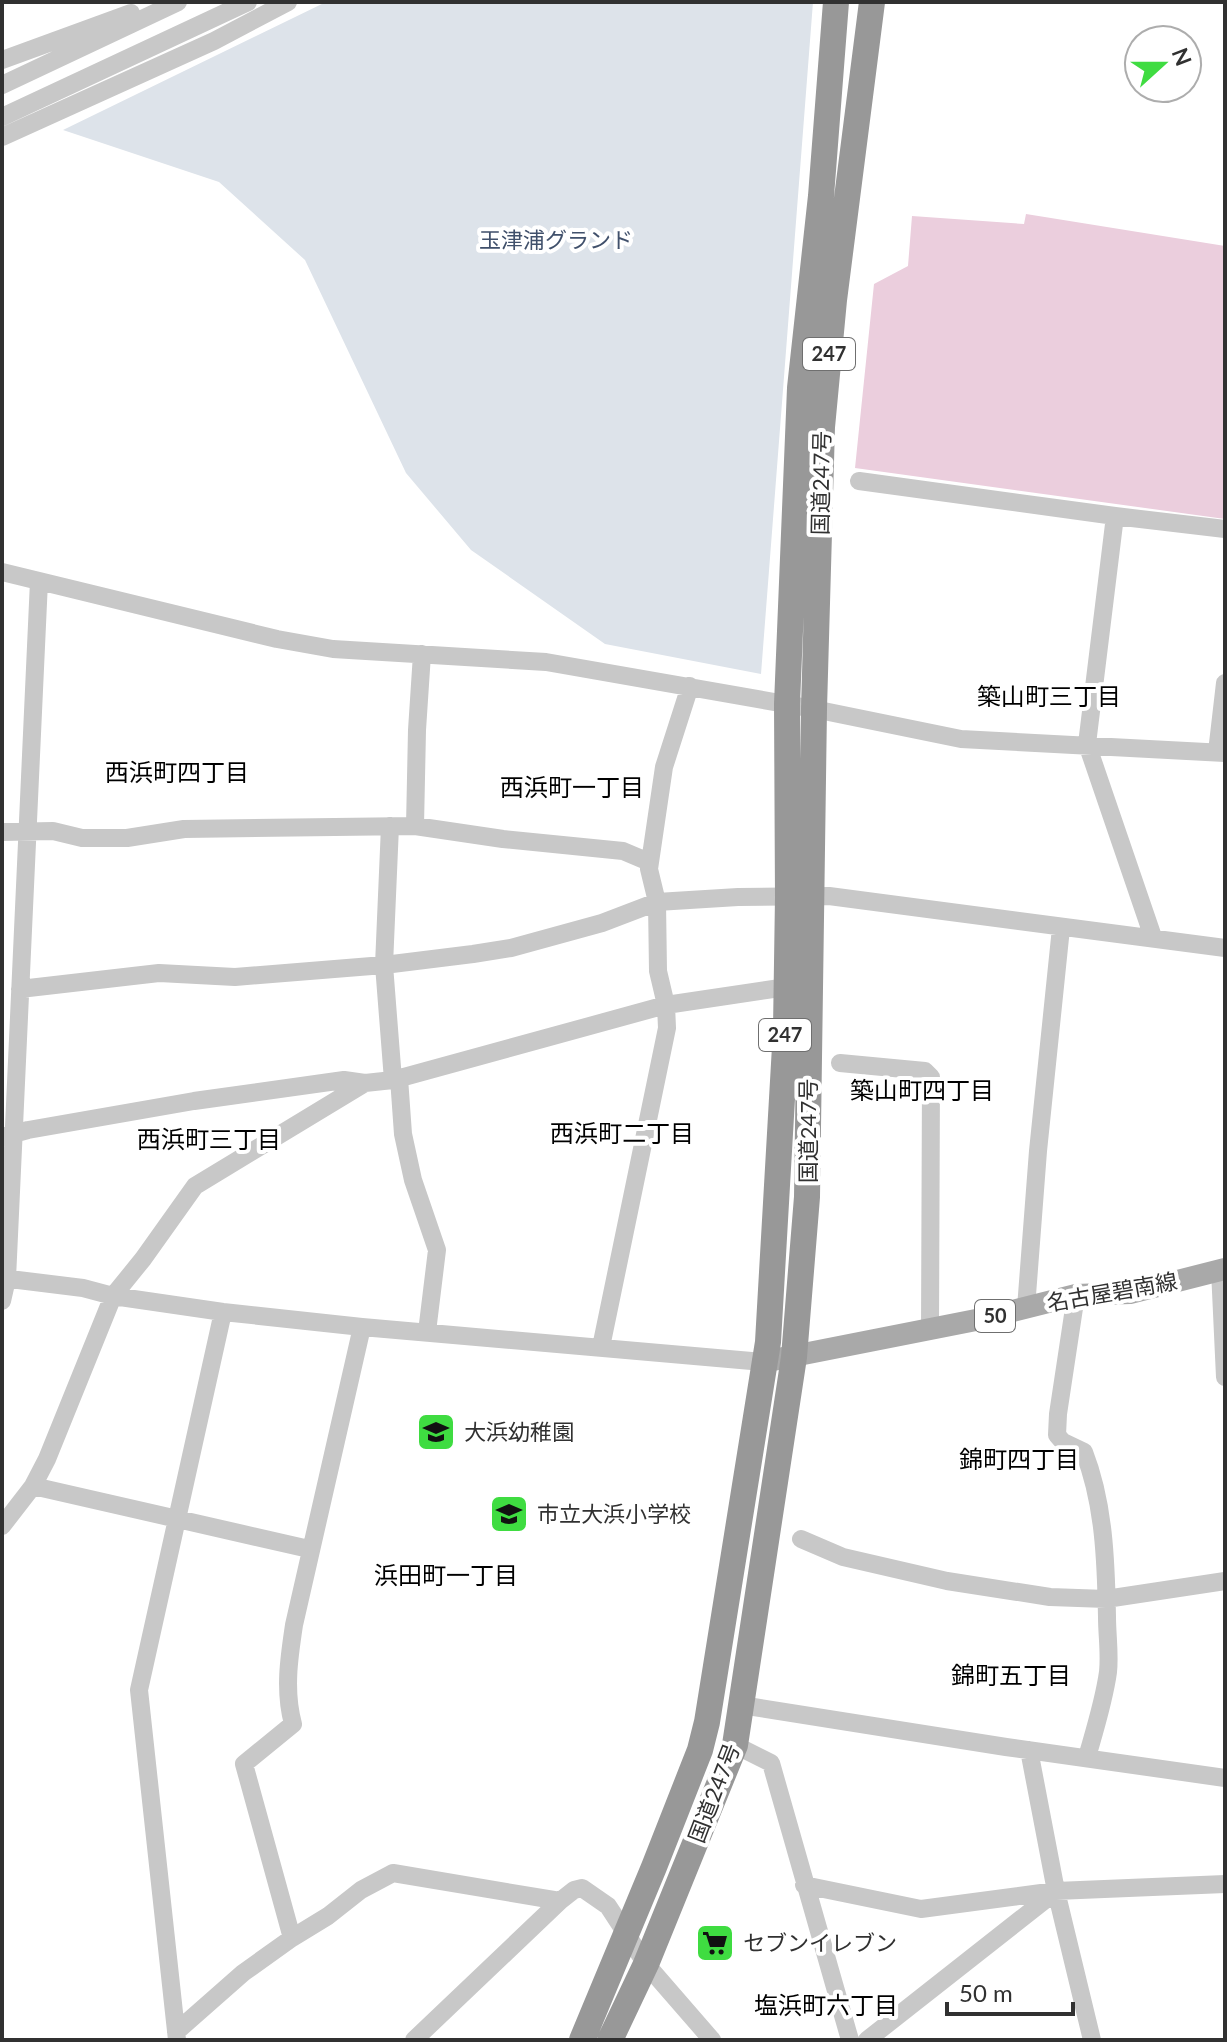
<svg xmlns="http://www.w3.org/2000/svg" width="1227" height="2042" font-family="Lato,'Noto Sans JP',sans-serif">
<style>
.green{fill:#dde3ea}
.water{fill:#ebcedd}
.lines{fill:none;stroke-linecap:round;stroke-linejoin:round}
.minor{stroke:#c8c8c8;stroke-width:18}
.major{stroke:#a9a9a9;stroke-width:22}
.highway{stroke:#989898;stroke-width:26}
.labels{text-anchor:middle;stroke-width:8;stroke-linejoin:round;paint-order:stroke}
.shield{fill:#fff;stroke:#6f6f6f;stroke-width:2}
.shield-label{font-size:20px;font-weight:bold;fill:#313131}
.park-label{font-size:22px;fill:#40506b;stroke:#fff}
.street-label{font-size:22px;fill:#313131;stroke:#fff}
.poi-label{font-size:22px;fill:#313131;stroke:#fff;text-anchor:start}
.neighbourhood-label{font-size:24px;fill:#000;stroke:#fff}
</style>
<rect width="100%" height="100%" fill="#fff"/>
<path class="green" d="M326 2H813L761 674 605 644 471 550 406 473 305 260 219 182 63 130Z"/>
<path class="water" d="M1026 214 1225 246V519L855 468 874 284 908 266 912 216 1024 224Z"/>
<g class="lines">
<path class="minor" d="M2 60 131 13
M2 85 178 2
M2 117 248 2
M2 137 214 41 288 2
M859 481 1115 516 1225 529
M1115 516 1087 744 1153 937
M2 572 277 639 333 649 546 662 814 709 961 739 1225 753
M1217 752 1225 683
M390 826 384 965 393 1080
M415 826 417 730 422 654
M2 832 53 831 82 838H127L184 829 415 826 503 839 623 851 649 862
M20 989 159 973 235 977 384 965 473 954 511 948 602 923 657 902 738 897 829 896 1225 948
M840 1063 925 1071 931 1077 930 1330
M399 1078 403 1134 413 1180 437 1250 427 1332
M2 1137 28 1130 194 1101 344 1080 365 1083 393 1080 666 1005 787 987
M1220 1270 1225 1377
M2 1278 83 1288 113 1296 223 1312 362 1327 763 1362
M1076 1295 1058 1414 1057 1435 1063 1442 1084 1452C1104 1503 1106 1561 1107 1617 1107 1635 1110 1654 1108 1672 1104 1701 1095 1729 1087 1757
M2 1301 7 1279 39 581
M1026 1308 1038 1151 1061 928
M601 1347 667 1028 666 1005 658 971 657 902 649 869 664 767 690 686
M33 1486 309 1549
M2 1526 33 1486 47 1459 113 1296 143 1259 195 1186 365 1083
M801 1539 843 1557 947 1581 1050 1597 1106 1599 1225 1581
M741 1705 1006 1747 1225 1778
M735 1745 771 1763 850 2040
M1029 1750 1056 1891 1092 2040
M804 1885 921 1909 1056 1891 1225 1884
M292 1938 244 1764 293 1724C284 1691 289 1658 294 1625L362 1327
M176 2032 243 1973 292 1938 328 1916 361 1890 393 1873 560 1901
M177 2040 139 1690 223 1312
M414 2040 560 1901 574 1890 582 1888 608 1906 646 1964 712 2040
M867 2040 1054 1893"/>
<path class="major" d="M763 1362 981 1319 1076 1295 1130 1293 1225 1269"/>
<path class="highway" d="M582 2040 654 1867 700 1750 707 1722 768 1342 786 1029 788 897 787 704 800 388 821 196 836 2
M610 2040 646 1964 735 1745 794 1357 807 1197 814 709 822 427 834 300 872 2"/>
</g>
<defs>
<symbol id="school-square" viewBox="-11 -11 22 22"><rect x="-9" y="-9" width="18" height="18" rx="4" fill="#3fdc41" stroke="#fff"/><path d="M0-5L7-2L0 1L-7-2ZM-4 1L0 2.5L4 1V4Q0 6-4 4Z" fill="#111"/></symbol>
<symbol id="supermarket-square" viewBox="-11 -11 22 22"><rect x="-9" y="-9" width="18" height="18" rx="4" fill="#3fdc41" stroke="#fff"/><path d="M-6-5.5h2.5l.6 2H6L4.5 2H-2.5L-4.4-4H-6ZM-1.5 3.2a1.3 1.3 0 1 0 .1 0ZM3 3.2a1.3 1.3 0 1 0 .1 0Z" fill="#111"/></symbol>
</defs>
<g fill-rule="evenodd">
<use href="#school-square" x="414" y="1410" width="44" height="44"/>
<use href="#school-square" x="487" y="1492" width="44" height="44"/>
<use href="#supermarket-square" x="693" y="1921" width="44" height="44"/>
</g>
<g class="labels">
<g class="shield">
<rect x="803" y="338" width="52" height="32" rx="6"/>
<rect x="759" y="1019" width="52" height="32" rx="6"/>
<rect x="975" y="1300" width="40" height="32" rx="6"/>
</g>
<g class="shield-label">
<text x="829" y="361">247</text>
<text x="785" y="1042">247</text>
<text x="995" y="1323">50</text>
</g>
<g class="park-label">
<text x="556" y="248">玉津浦グランド</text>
</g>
<g class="street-label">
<text transform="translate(821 483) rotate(-89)" y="8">国道247号</text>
<text transform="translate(808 1131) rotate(-90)" y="8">国道247号</text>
<text transform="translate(1112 1292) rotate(-10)" y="8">名古屋碧南線</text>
<text transform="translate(714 1793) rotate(-69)" y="8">国道247号</text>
</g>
<g class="poi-label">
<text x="464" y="1440">大浜幼稚園</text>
<text x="537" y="1522">市立大浜小学校</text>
<text x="743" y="1951">セブンイレブン</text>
</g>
<g class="neighbourhood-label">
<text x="1049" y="705">築山町三丁目</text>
<text x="177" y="781">西浜町四丁目</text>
<text x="572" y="796">西浜町一丁目</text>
<text x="922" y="1099">築山町四丁目</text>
<text x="622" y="1142">西浜町二丁目</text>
<text x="209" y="1148">西浜町三丁目</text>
<text x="1019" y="1468">錦町四丁目</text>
<text x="446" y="1584">浜田町一丁目</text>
<text x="1011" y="1684">錦町五丁目</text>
<text x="826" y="2014">塩浜町六丁目</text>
</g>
</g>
<rect width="1227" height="2042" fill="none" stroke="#313131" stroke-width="8"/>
<g transform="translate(1163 64) rotate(69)"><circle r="38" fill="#ffffff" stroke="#adadad" stroke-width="2"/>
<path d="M0-6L14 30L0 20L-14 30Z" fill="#3fdc41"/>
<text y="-12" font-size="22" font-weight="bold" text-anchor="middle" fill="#313131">N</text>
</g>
<path d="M947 2002v12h126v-12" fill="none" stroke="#313131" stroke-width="4"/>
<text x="959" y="2002" font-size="24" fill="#313131" stroke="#ffffff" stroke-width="6" paint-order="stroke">50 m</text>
</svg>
